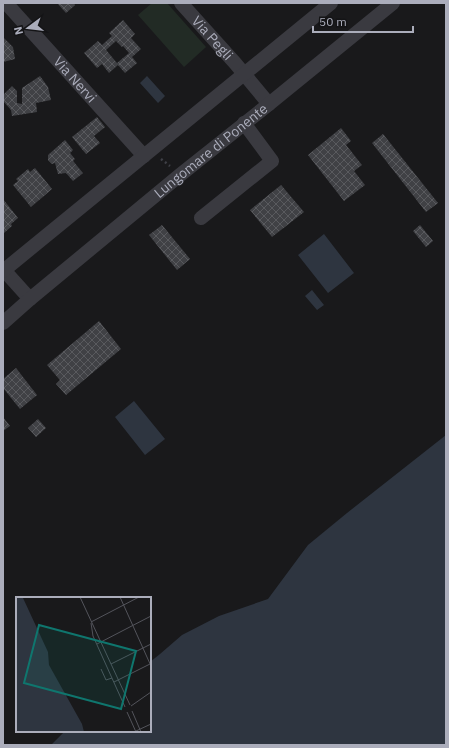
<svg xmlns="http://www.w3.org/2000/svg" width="449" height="748" font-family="'IBM Plex Sans',sans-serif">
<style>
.pitch{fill:#222b25}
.water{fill:#2e3540}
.building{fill:url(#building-cross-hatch);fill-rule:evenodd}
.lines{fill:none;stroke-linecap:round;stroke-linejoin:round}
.path{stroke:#3f4047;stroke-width:2.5;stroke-dasharray:2 3;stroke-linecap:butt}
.minor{stroke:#3a3a40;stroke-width:14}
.labels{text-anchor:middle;stroke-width:3;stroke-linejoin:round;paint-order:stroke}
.street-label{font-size:14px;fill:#abadbb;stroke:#141416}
.inset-road{fill:none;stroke:#53545b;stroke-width:1}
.view{fill:#0f766e;fill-opacity:0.15;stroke:#0f766e;stroke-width:2}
.inset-edge{fill:none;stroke:#abadbb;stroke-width:2}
</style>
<defs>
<pattern id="building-cross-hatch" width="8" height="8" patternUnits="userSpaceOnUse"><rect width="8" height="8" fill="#404145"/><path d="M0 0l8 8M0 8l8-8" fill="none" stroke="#595a5e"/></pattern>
</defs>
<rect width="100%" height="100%" fill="#19191b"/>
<path class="pitch" d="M152 3H167L206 47 184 67 138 15Z"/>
<path class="water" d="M147 76 165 96 158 103 140 83Z
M324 234 354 273 328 293 298 255Z
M312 290 324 305 317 310 305 296Z
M134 401 165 439 145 455 115 417Z
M446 435V745H51L65 731H150V662L160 654 182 635 219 616 268 599 308 545 347 513Z"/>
<path class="building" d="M57 3H74L75 5 66 13Z
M123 20 135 34 131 38 141 49 132 57 137 63 125 73 118 65 109 73 102 64 97 68 84 53 98 41 102 45 112 36 109 33ZM116 41 122 47 123 46 129 53 117 63 106 50Z
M3 37 13 47 15 59 3 62Z
M40 76 48 87 51 100 36 103 37 112 12 116 11 110 3 101V95L12 86 17 91V103L22 104V88Z
M97 117 105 127 94 136 100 143 86 154 72 137Z
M341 128 351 141 346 145 362 165 354 171 365 185 344 201 308 155Z
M383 134 438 203 426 212 372 143Z
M65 140 73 150 70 153 75 159 73 161 83 173 73 181 66 173 58 174 55 163 52 164 48 160V155Z
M35 168 52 189 31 207 13 185 18 181 16 179 28 169 30 172Z
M281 185 304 212 272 237 250 210Z
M3 199 18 218 11 224 12 226 4 233 3 232Z
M162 225 190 259 177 270 149 235Z
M420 225 433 241 426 247 413 231Z
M99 321 121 349 66 395 56 384 60 380 47 365Z
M16 368 37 395 20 409 3 388V379Z
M3 417 10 426 3 431Z
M38 419 46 428 36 437 28 428Z"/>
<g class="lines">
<path class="path" d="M161 159 170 166"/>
<g class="minor">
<path id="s1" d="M6 3 144 156"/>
<path id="s2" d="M181 3 235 63 269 104"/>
<path d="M201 218 272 161 244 123"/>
<path d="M3 269 30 299"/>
<path d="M3 271 331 3"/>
<path id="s3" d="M3 323 30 299 180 175 269 104 393 3"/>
</g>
</g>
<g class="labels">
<g class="street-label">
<text dy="5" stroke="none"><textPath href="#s2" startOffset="47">Via Pegli</textPath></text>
<text dy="5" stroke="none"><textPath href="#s1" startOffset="103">Via Nervi</textPath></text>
<text dy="5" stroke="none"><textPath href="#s3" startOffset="270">Lungomare di Ponente</textPath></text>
</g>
</g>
<g transform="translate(16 597)">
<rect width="135" height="135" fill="#19191b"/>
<path d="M0 0 7 1 32 55 33 68 66 127 68 135H0Z" fill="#2e3540"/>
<path class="inset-road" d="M64 0 114 108M104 0 135 69M75 25 123 0M75 26 77 39 109 110M81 47 135 19M95 67 135 47M85 72 90 83 96 81M98 85 134 67M115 109 135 95M116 114 125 135M111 115 120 135M120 134 135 127"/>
<path class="view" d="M23 28 120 54 105 112 8 86Z"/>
<rect width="135" height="135" class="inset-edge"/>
</g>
<rect width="449" height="748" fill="none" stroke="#abadbb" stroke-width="8"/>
<g transform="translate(28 28) rotate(255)" stroke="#141416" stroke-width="3" paint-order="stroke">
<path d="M0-3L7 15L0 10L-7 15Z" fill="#abadbb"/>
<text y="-6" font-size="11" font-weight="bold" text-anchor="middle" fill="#abadbb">N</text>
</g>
<path d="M313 26v6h100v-6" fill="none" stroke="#abadbb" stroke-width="2"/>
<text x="319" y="26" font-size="12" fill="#abadbb" stroke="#141416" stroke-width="3" paint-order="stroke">50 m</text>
</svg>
